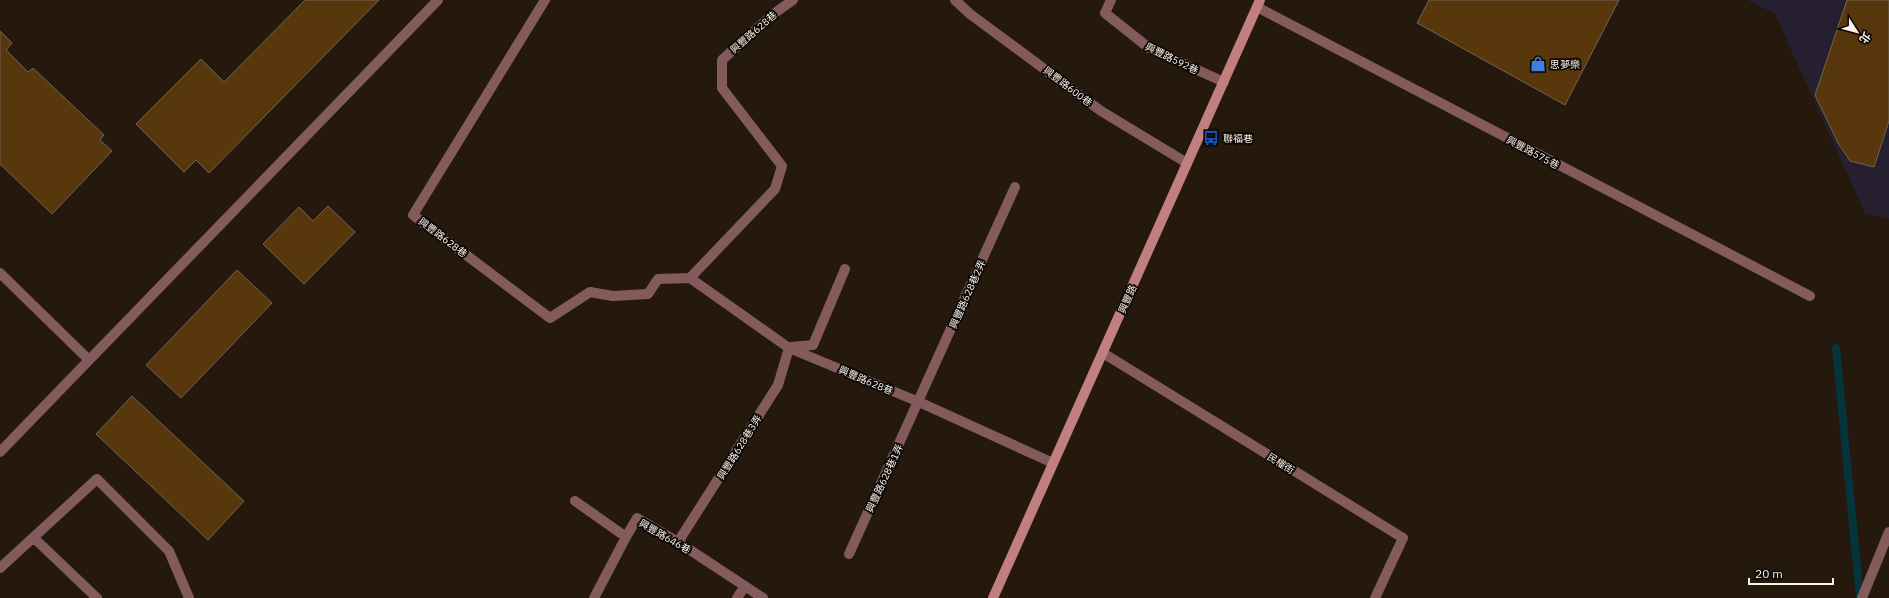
<svg xmlns="http://www.w3.org/2000/svg" width="1889" height="598" font-family="'IBM Plex Sans','Noto Sans TC',sans-serif">
<style>
.industrial{fill:#261f2f}
.lines{fill:none;stroke-linecap:round;stroke-linejoin:round}
.stream{stroke:#05343b;stroke-width:8}
.building{fill:#57370b;stroke:#726454}
.service{stroke:#845b5c;stroke-width:10}
.minor{stroke:#845b5c;stroke-width:10}
.secondary{stroke:#c17f80;stroke-width:10}
.labels{text-anchor:middle;stroke-width:3.5;stroke-linejoin:round;paint-order:stroke}
.street-label{font-size:10px;fill:#faf1e9;stroke:#0a0603}
.poi-label{font-size:10px;fill:#faf1e9;stroke:#0a0603;text-anchor:start}
</style>
<rect width="100%" height="100%" fill="#25190d"/>
<path class="industrial" d="M1747 0H1889V219L1865 213 1775 14Z"/>
<g class="lines">
<path class="stream" d="M1836 348 1860 598"/>
</g>
<path class="building" d="M305 0H379L209 173 196 160 184 172 136 124 201 59 224 82Z
M1429 0H1619L1565 105 1417 23Z
M1847 0H1889V121L1874 167 1850 161 1838 143 1815 95Z
M0 31 12 43 6 50 28 72 33 68 104 135 100 140 112 151 52 214 0 164Z
M328 206 355 232 304 284 263 244 299 207 313 221Z
M237 270 272 303 181 398 146 365Z
M132 396 244 501 208 540 96 434Z"/>
<g class="lines">
<path class="service" d="M545 0 413 215 550 318 590 292 613 296 648 294 658 279 690 278 789 348 919 402 1053 463
M955 0 970 14 1101 111 1187 163
M1111 0 1105 13 1149 48 1224 82
M0 273 89 360
M690 278 775 189 782 166 722 88V60L772 15 793 0
M791 347 813 345 845 269
M0 452 438 0
M575 501 626 537 637 518 678 542 763 598
M34 538 97 598
M678 542 778 385 789 348
M849 554 1015 187
M0 568 97 479 169 551 189 598
M594 598 626 537
M737 598 745 586"/>
<path class="minor" d="M1257 7 1810 296
M1103 353 1403 538 1375 598
M1862 598 1889 532"/>
<path class="secondary" d="M993 598 1260 0"/>
</g>
<defs>
<symbol id="shop-bare" viewBox="-9 -9 18 18"><path d="M-5-2.5h2.3a2.7 3.5 0 0 1 5.4 0H5L5.5 6h-11ZM-1.5-2.5h3a1.5 2.3 0 0 0-3 0Z" fill="#3f7fe0" stroke="#0a0603" stroke-width="2.5" paint-order="stroke"/></symbol>
<symbol id="bus-bare" viewBox="-9 -9 18 18"><path d="M-5-6H5V4H4V6H2V4H-2V6H-4V4H-5ZM-3.5-4V0h7V-4ZM-3.5 1.2v1.5H-2V1.2ZM2 1.2v1.5H3.5V1.2Z" fill="#1a4fb4" stroke="#0a0603" stroke-width="2.5" paint-order="stroke"/></symbol>
</defs>
<g fill-rule="evenodd">
<use href="#shop-bare" x="1527" y="53" width="22" height="22"/>
<use href="#bus-bare" x="1200" y="127" width="22" height="22"/>
</g>
<g class="labels">
<g class="street-label">
<text transform="translate(753 32) rotate(-41)" y="4">興豐路628巷</text>
<text transform="translate(1172 58) rotate(26)" y="4">興豐路592巷</text>
<text transform="translate(1068 86) rotate(37)" y="4">興豐路600巷</text>
<text transform="translate(1533 152) rotate(28)" y="4">興豐路575巷</text>
<text transform="translate(443 237) rotate(37)" y="4">興豐路628巷</text>
<text transform="translate(967 294) rotate(-66)" y="4">興豐路628巷2弄</text>
<text transform="translate(1127 299) rotate(-66)" y="4">興豐路</text>
<text transform="translate(866 380) rotate(23)" y="4">興豐路628巷</text>
<text transform="translate(739 447) rotate(-58)" y="4">興豐路628巷3弄</text>
<text transform="translate(1281 463) rotate(32)" y="4">民權街</text>
<text transform="translate(884 478) rotate(-65)" y="4">興豐路628巷1弄</text>
<text transform="translate(665 536) rotate(30)" y="4">興豐路646巷</text>
</g>
<g class="poi-label">
<text x="1550" y="68">思夢樂</text>
<text x="1223" y="142">聯福巷</text>
</g>
</g>
<g transform="translate(1857 32) rotate(126)" stroke="#0a0603" stroke-width="3" paint-order="stroke">
<path d="M0-3L7 15L0 10L-7 15Z" fill="#faf1e9"/>
<text y="-6" font-size="11" font-weight="bold" text-anchor="middle" fill="#faf1e9">北</text>
</g>
<path d="M1749 578v6h84v-6" fill="none" stroke="#faf1e9" stroke-width="2"/>
<text x="1755" y="578" font-size="12" fill="#faf1e9" stroke="#0a0603" stroke-width="3" paint-order="stroke">20 m</text>
</svg>
